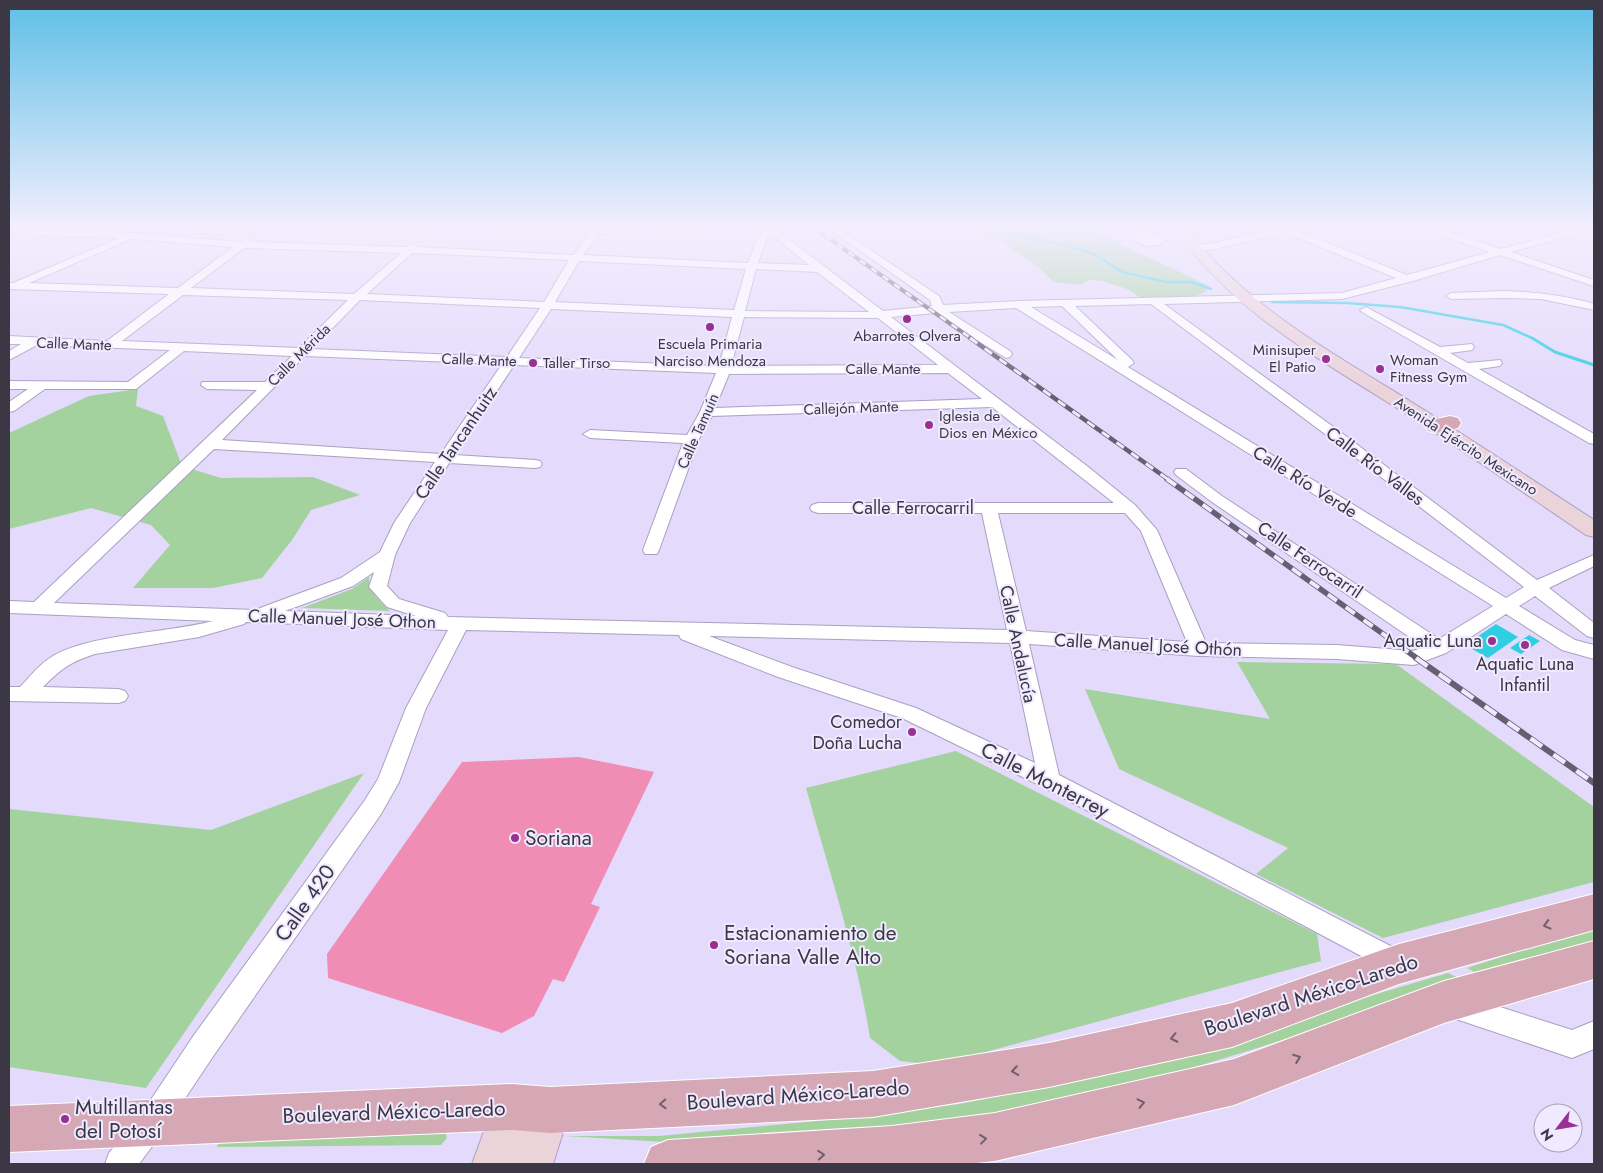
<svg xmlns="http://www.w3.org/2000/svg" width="1603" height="1173" font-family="Jost,sans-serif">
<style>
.green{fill:#a4d29f}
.water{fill:#2ecfe3}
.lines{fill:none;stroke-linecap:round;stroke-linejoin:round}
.stream-far1{stroke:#2ecfe3;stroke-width:2.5}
.stream{stroke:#2ecfe3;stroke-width:3}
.building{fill:#ef8db5}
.street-casing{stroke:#a9a0c0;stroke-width:2}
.secondary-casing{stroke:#a9a0c0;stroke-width:2}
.primary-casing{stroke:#fff;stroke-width:2}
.street{fill:#fff;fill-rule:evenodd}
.secondary{fill:#ebd3da;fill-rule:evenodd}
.primary{fill:#d6a7b4;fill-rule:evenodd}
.rail-far3-casing{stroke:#645f71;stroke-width:4}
.rail-far2-casing{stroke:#645f71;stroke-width:4.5}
.rail-far1-casing{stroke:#645f71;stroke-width:5.5}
.rail-casing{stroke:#645f71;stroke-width:6}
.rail-far3{stroke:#efeaff;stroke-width:2.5;stroke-dasharray:7;stroke-linecap:butt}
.rail-far2{stroke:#efeaff;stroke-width:3;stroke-dasharray:9;stroke-linecap:butt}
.rail-far1{stroke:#efeaff;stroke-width:4;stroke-dasharray:11;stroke-linecap:butt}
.rail{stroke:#efeaff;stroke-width:4.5;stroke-dasharray:14;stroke-linecap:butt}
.oneway{stroke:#715e6b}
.poi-dot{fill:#993093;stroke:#efeaff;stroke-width:2}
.labels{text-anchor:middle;stroke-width:4;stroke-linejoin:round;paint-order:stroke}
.far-poi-label{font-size:15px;fill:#3b3744;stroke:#efeaff;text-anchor:start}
.far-street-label{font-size:15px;fill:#3b3744;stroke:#efeaff}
.street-label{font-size:18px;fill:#3b3744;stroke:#efeaff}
.poi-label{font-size:18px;fill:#3b3744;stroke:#efeaff;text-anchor:end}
.near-street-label{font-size:21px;fill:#3b3744;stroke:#efeaff}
.near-poi-label{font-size:21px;fill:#3b3744;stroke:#efeaff;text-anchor:start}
</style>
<rect width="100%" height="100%" fill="#e4dafc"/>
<path class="green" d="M976 228H1087L1209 286 1205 292 1192 297 1172 296 1157 300 1141 298 1127 289 1102 281 1089 280 1081 285 1054 282 1038 267 1002 242Z
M138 389 136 406 163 416 182 466 221 478 313 477 360 495 311 510 292 540 262 578 213 588H133L170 545 151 525 91 508 9 529V433L89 396Z
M369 577C369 593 380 601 390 611L302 608 352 589Z
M1237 662 1396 664 1594 807V882L1383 938 1256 874 1288 848 1119 769 1085 689 1270 719Z
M956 751 1317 934 1321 961 938 1065 900 1061 870 1038C857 954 829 871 806 788Z
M364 773 146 1088 9 1067V809L211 830Z
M1594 927V942L1484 977 1467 968Z
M1448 973 1469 983 1143 1083 985 1119 732 1146 565 1136H659L858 1117 959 1104 1081 1079 1139 1064Z
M445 1132 447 1138 441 1145 217 1147 220 1139Z"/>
<path class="water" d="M1496 624 1518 637 1488 658 1465 645Z
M1529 635 1540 641 1521 654 1510 648Z"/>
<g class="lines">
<path class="stream-far1" d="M996 228 1003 233 1067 245 1096 255 1122 272 1167 282H1191L1211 289
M1272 302 1347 303 1400 307 1503 325 1534 339"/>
<path class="stream" d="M1532 338 1555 352 1594 365"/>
</g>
<path class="building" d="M579 757 654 772 591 904 600 907 564 982 553 979 534 1016 502 1033 328 978 327 954 462 762Z"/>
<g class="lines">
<defs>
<path id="street" d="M9 228 131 233 240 242 247 238 250 239 251 242 407 247 413 244 418 247 573 255 590 234 190 233 185 230 188 228H774L883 311 932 306 930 300 828 228H838L939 296 943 305 1019 301 1342 293 1396 278 1286 233 1209 250 1192 251 1187 248 1192 245 1209 244 1278 228H1299L1296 230 1407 275 1490 252 1425 230 1424 228H1436L1501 249 1579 228H1592L1591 230 1511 252 1594 280V286L1500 255 1413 281 1342 299 1164 304 1339 431 1537 580 1594 555V566L1549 588 1594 623V638L1587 636 1535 596 1519 606 1575 640 1594 645V659L1562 650 1506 614 1446 653 1414 665 1337 659 1199 656 1029 644 1059 775 1404 953 1408 962 1404 971 1395 974 1041 786 902 718 778 677 681 639 679 635 466 630 426 708 399 782 381 814 214 1055 162 1133 139 1164H105L109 1153 142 1113 194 1035 365 800 378 779 406 708 448 630 246 622 244 624 199 637 95 654C70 662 61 669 43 687L118 689 125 691 128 696 125 701 118 703 9 701V687H20C29 678 37 667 47 660 81 634 169 633 213 621L9 613V601L34 602 257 390 207 389 201 385 202 382H265L292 356 184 351 136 389H45L14 411 9 412V402L28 389H9V381L128 382 170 350 37 345 9 360V351L21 344H9V336L107 341 169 294 9 289V283H13L119 238 9 234ZM762 233 758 237 748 263 583 255 599 234ZM772 235 809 265 758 263 767 238ZM131 239 233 247 178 288 29 283ZM244 248 401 253 354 294 191 288ZM412 253 569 260 544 302 367 294ZM579 261 746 269 734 310 555 302ZM756 269 817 272 869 312 745 311ZM183 295 348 300 299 348 122 341ZM360 300 540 308 507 357 312 349ZM1151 304 1329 437 1524 587 1506 598 1128 367 1134 363 1132 360 1075 306ZM1062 306 1118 360 1031 307ZM1016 308 1493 606 1439 639 1222 496 1186 469H1176L1174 472 1176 475 1212 502 1424 647 1413 651 1337 645 1206 643 1157 530 1135 505 1087 466 891 317 936 313 946 321 1006 358 1010 357 1012 354 1010 351 949 312ZM551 309 732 317 719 366 519 358ZM744 317 878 318 938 365 731 366ZM305 356 502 364 441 454 222 440ZM514 365 716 373 700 412 687 435 590 430 583 434 590 438 683 443 643 550 645 554H657L659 550 699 439 712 416 992 407 1114 503H818L812 505 810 508 812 511 818 513H982L1007 630 448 617 445 613 399 599 387 586 395 555 410 523 449 463 535 468 540 467 542 464 540 461 535 460 455 455ZM948 373 982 399 715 408 729 374ZM214 449 435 462 394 523 380 552 341 578 260 608 258 610 54 603ZM998 513H1125L1141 531 1187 642 1026 631ZM374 572 369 587 387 607 416 616 285 611 353 586ZM709 636 1010 643 1035 763 916 708 792 667Z
M1124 228H1141C1148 235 1159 234 1166 241 1157 248 1142 248 1134 239L1136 237Z
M1505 291C1536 292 1565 295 1594 304V310L1541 299 1505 298 1451 299 1446 296 1451 293Z
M1366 307 1440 347 1472 344 1474 347 1472 350 1450 353 1468 363 1500 360 1502 363 1500 366 1479 369 1594 434V444L1589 443 1362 312 1360 310Z
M1456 993 1572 1030 1594 1021V1049L1572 1058 1456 1019 1446 1015 1443 1006 1446 997Z"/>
<path id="secondary" d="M9 228H18L17 231 9 233Z
M1174 228H1186C1247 307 1329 351 1413 403 1474 441 1534 481 1594 520V537L1586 535C1524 493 1463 450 1400 410 1316 357 1232 311 1174 228Z
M512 1087 526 1093 532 1106 536 1096 550 1090 564 1096 570 1110 553 1164H472L498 1093Z"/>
<path id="primary" d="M1450 416 1458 418 1461 423 1458 428 1436 433 1428 431 1425 426 1428 421Z
M1594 894V930L1399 984 1232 1047 1049 1087 873 1117 550 1133 512 1130 9 1152V1106L512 1084 550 1087 873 1071 1049 1043 1232 1003 1399 944Z
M1594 941V979L1444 1023 1234 1105 995 1161 966 1164H644L651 1147 668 1140 892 1126 995 1113 1234 1059 1444 981Z"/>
</defs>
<use href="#street" class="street-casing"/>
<use href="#secondary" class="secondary-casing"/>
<use href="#primary" class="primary-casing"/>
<use href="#street" class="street"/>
<use href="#secondary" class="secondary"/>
<use href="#primary" class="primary"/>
<defs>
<path id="rail-far3" d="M814 228 972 339"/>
<path id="rail-far2" d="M970 338 1169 480"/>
<path id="rail-far1" d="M1167 479 1418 659"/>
<path id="rail" d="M1416 658 1594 783"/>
</defs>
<use href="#rail-far3" class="rail-far3-casing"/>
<use href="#rail-far2" class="rail-far2-casing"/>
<use href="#rail-far1" class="rail-far1-casing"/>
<use href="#rail" class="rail-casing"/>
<use href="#rail-far3" class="rail-far3"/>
<use href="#rail-far2" class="rail-far2"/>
<use href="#rail-far1" class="rail-far1"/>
<use href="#rail" class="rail"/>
</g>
<defs><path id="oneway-chevron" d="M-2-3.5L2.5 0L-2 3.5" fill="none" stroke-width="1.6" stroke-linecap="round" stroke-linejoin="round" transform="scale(1.25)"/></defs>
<g class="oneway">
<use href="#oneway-chevron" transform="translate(1547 925) rotate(165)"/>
<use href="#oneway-chevron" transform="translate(1174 1038) rotate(168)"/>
<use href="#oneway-chevron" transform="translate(1297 1058) rotate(-21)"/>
<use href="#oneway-chevron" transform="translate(1015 1071) rotate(171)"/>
<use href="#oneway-chevron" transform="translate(1141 1103) rotate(-13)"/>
<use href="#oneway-chevron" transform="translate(663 1104) rotate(177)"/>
<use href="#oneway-chevron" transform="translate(983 1139) rotate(-7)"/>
<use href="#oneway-chevron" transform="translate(821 1155) rotate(-4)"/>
</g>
<linearGradient id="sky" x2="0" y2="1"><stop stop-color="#5dbfe6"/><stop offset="0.58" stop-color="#f3eefe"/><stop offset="1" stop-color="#f3eefe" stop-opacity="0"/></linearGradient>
<rect width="1603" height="392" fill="url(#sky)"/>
<g class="poi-dot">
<circle cx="907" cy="319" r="5"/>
<circle cx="710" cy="327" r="5"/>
<circle cx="1326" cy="359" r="5"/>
<circle cx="533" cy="363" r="5"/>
<circle cx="1380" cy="369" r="5"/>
<circle cx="929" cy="425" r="5"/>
<circle cx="1492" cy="641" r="5"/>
<circle cx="1525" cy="645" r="5"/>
<circle cx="912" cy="732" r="5"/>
<circle cx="515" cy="838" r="5"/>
<circle cx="714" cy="945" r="5"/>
<circle cx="65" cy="1119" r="5"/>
</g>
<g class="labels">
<g class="far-poi-label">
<text x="907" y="341" text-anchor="middle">Abarrotes Olvera</text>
<text x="710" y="349" text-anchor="middle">Escuela Primaria<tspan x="710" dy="17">Narciso Mendoza</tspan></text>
<text x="1316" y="355" text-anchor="end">Minisuper<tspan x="1316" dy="17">El Patio</tspan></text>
<text x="1390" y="365">Woman<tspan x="1390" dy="17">Fitness Gym</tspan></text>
<text x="543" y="368">Taller Tirso</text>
<text x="939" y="421">Iglesia de<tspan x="939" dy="17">Dios en México</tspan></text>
</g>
<g class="far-street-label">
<text transform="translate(74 344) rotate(2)" y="5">Calle Mante</text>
<text transform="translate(299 355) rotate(-45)" y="5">Calle Mérida</text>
<text transform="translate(479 360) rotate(2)" y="5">Calle Mante</text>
<text x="883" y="374">Calle Mante</text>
<text transform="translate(851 408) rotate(-2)" y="5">Callejón Mante</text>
<text transform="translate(698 431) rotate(-66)" y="5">Calle Tamuín</text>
<text transform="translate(1466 446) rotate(33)" y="5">Avenida Ejército Mexicano</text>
</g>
<g class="street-label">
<text transform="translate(456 443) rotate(-56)" y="6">Calle Tancanhuitz</text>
<text transform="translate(1375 466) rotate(37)" y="6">Calle Río Valles</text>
<text transform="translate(1305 482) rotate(32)" y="6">Calle Río Verde</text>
<text x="913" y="514">Calle Ferrocarril</text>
<text transform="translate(1310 560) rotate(34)" y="6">Calle Ferrocarril</text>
<text transform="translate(342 619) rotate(2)" y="6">Calle Manuel José Othon</text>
<text transform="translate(1018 644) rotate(78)" y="6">Calle Andalucía</text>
<text transform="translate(1148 645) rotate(3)" y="6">Calle Manuel José Othón</text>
</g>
<g class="poi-label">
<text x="1482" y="647">Aquatic Luna</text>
<text x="1525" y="670" text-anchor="middle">Aquatic Luna<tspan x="1525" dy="21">Infantil</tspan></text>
<text x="902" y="728">Comedor<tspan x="902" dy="21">Doña Lucha</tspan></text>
</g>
<g class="near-street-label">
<text transform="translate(1045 780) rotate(27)" y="7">Calle Monterrey</text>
<text transform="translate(305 903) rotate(-55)" y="7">Calle 420</text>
<text transform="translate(1311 995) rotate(-18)" y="7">Boulevard México-Laredo</text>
<text transform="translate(798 1095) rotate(-4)" y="7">Boulevard México-Laredo</text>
<text transform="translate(394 1112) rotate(-2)" y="7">Boulevard México-Laredo</text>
</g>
<g class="near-poi-label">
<text x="525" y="845">Soriana</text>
<text x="724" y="940">Estacionamiento de<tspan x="724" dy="24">Soriana Valle Alto</tspan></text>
<text x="75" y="1114">Multillantas<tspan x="75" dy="24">del Potosí</tspan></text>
</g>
</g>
<rect width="1603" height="1173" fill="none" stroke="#3b3744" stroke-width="20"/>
<g transform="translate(1558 1128) rotate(239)"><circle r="24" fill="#efeaff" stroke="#a7a2b4"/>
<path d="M0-4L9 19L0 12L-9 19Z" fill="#993093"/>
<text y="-8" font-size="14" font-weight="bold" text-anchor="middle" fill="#3b3744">N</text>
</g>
</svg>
